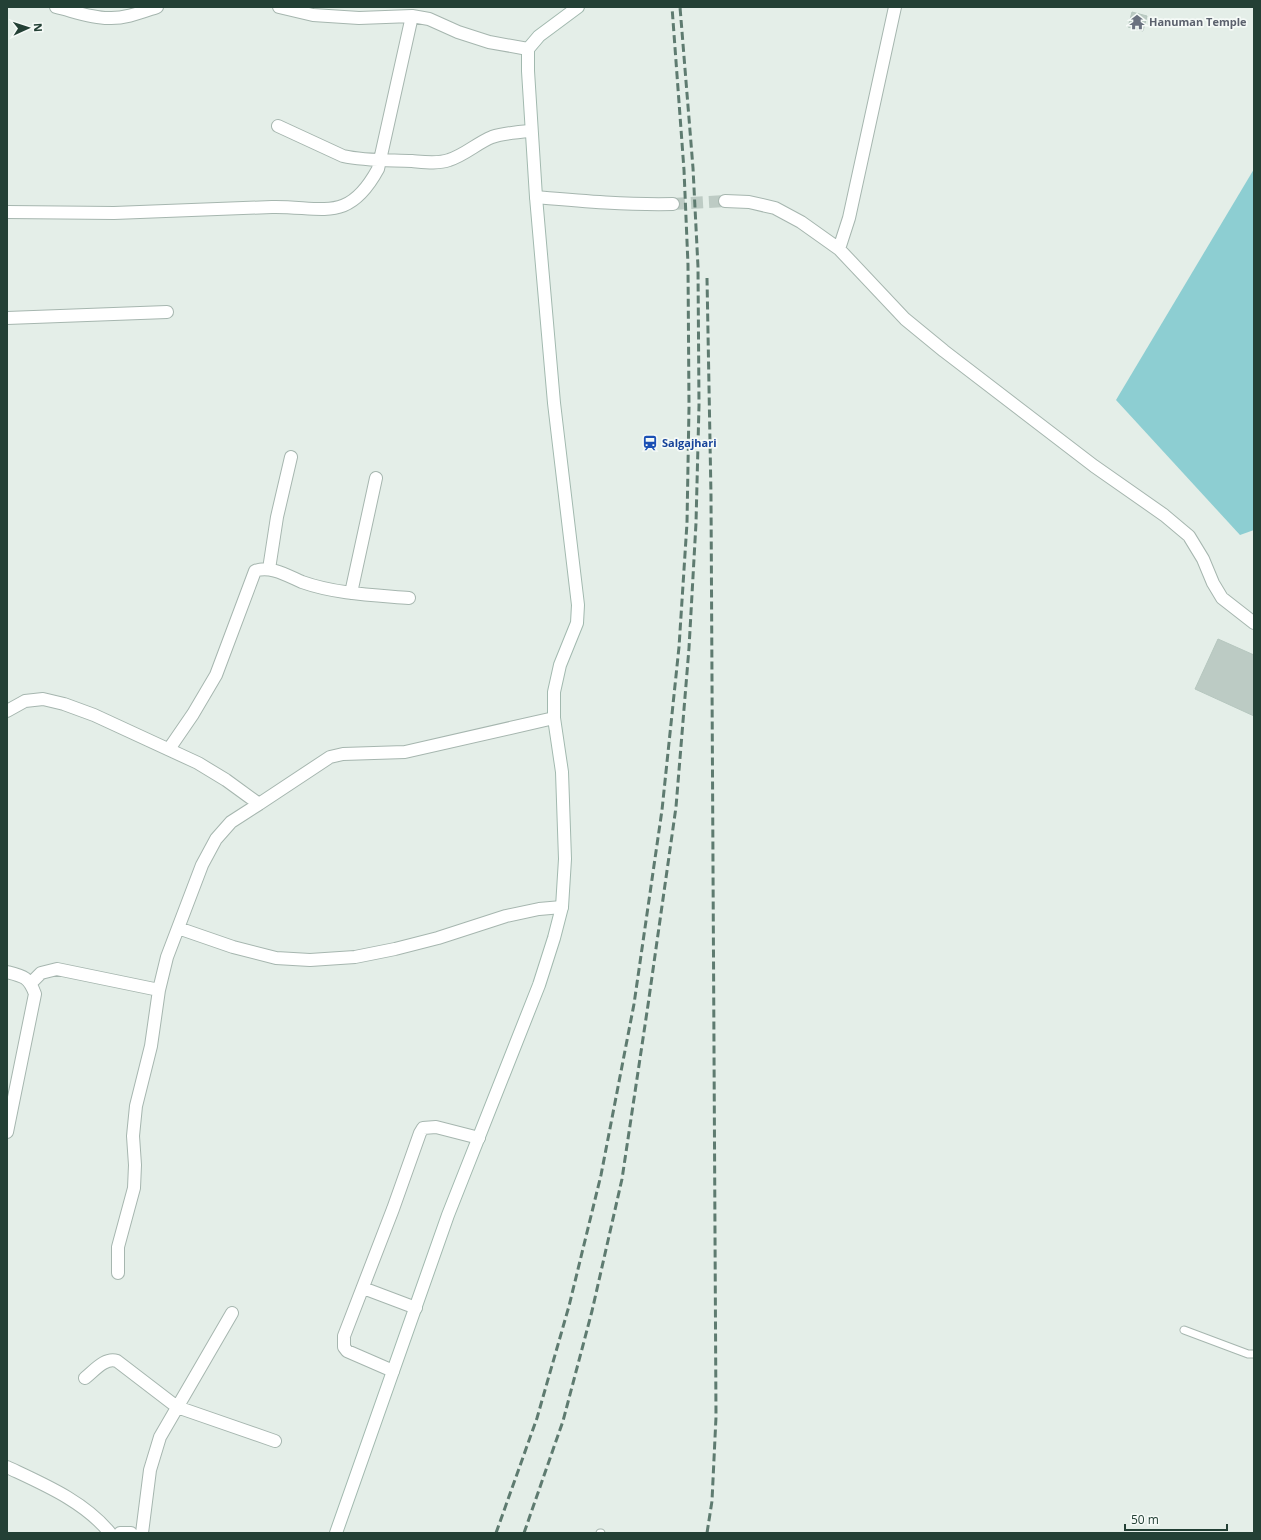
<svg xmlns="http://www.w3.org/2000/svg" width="1261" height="1540" font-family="'Open Sans',sans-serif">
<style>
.water{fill:#8dced2}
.building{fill:#bccbc4;stroke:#b6c7bf}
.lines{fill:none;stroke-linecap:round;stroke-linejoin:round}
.minor-tunnel{stroke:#bdcbc4;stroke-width:12;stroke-dasharray:12 6;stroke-linecap:butt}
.service-casing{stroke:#a6b6af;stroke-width:9}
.minor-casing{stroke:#a6b6af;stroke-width:14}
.secondary-casing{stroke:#a2b9af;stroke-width:14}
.service{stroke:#fff;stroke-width:7}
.minor{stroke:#fff;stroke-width:12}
.secondary{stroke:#fff;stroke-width:12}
.rail{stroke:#5e7b70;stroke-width:3;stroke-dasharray:8 4;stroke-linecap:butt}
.labels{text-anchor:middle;stroke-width:3.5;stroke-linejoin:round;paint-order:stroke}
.worship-label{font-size:11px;font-weight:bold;fill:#5b616d;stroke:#f5faf7;text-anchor:start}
.transit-label{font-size:11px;font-weight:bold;fill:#164399;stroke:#f5faf7;text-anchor:start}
</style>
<rect width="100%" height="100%" fill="#e4eee8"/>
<path class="water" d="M1254 169V530L1240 535 1116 400Z"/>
<path class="building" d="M1132 12 1147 16 1143 31 1128 27Z
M1218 639 1254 655V716L1195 689Z"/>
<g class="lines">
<path class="minor-tunnel" d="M673 204 725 201"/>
<defs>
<path id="service" d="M1184 1330 1248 1354H1254
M600 1533H601"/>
<path id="minor" d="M56 7C73 11 91 18 108 18 125 19 142 12 157 7
M279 7 313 15 359 18 412 16 429 19 458 32 489 42 528 49
M278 126 343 156C365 161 389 160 412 161 424 162 438 164 449 160 465 155 477 143 492 137 504 133 518 132 531 131
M536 197C582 201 627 205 673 204
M725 201 749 202 775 208 801 222 839 249 905 319 944 351 1094 466 1164 515 1189 536 1203 559 1213 583 1222 598 1254 623
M7 212 114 213 272 207C323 206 348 224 378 169L412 16
M839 249 849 218 895 7
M7 318 167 312
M269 569 277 517 291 457
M351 593 376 478
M7 711 25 701 43 699 64 704 94 715 198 763 226 780 259 804 330 757 343 754 405 752 554 718
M169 749 193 714 216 675 255 571C270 565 288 576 302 582 336 594 373 595 409 598
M178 928 233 947 276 958 310 960 355 957 395 949 438 938 506 916 539 909 562 907
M7 972C23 976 29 977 35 994L7 1132
M31 983 41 973 57 969 159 990
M118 1273V1247L134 1188 135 1165 133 1136 136 1106 151 1046 159 990 167 957 202 865 216 839 231 822 259 804
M363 1288 416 1308
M393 1371 347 1351 344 1347V1336L393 1209 420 1133 423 1128 436 1127 479 1138
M85 1378C94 1371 105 1357 117 1361L177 1407 275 1441
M7 1467C43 1484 84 1501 110 1533
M120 1533H131
M142 1533 150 1470 160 1437 232 1313"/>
<path id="secondary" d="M336 1533 448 1215 539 985 554 938 562 907 565 859 562 772 554 718V692L560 665 577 623 578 605 554 403 536 197 528 71V49L539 36 578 7"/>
</defs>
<use href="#service" class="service-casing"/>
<use href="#minor" class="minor-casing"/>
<use href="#secondary" class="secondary-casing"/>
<use href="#service" class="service"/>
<use href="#minor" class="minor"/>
<use href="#secondary" class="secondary"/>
<path class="rail" d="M496 1533 537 1418 569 1306 601 1175 634 1004 662 810 679 647 687 523 689 407 688 265 684 170 672 7
M524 1533 563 1421 592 1311 622 1179 648 1005 676 807 689 648 696 523 699 405 698 267 693 168 680 7
M707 1533 712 1501 716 1417 711 496 707 278"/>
</g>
<defs>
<symbol id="temple-bare" viewBox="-9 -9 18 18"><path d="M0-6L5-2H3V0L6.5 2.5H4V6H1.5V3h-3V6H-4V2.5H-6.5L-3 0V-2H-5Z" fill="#6b7280" stroke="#f5faf7" stroke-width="2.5" paint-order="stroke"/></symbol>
<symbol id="station-bare" viewBox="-9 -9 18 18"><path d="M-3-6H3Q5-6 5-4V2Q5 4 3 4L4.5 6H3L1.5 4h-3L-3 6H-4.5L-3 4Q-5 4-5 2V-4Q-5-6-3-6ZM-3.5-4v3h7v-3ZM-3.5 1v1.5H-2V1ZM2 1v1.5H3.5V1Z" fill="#1a4fb4" stroke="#f5faf7" stroke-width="2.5" paint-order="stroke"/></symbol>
</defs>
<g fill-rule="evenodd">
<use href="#temple-bare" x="1126" y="11" width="22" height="22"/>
<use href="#station-bare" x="639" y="432" width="22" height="22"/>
</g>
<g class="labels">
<g class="worship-label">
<text x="1149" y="26">Hanuman Temple</text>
</g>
<g class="transit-label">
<text x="662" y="447">Salgajhari</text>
</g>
</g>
<rect width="1261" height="1540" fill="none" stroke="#234035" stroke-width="16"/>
<g transform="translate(28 28) rotate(87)" stroke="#f5faf7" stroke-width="3" paint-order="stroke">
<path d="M0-3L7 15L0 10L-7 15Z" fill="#234035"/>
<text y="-6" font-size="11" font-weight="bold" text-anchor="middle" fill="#234035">N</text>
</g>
<path d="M1125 1524v6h102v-6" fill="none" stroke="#234035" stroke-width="2"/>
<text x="1131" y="1524" font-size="12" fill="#234035" stroke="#f5faf7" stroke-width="3" paint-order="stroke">50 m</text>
</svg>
